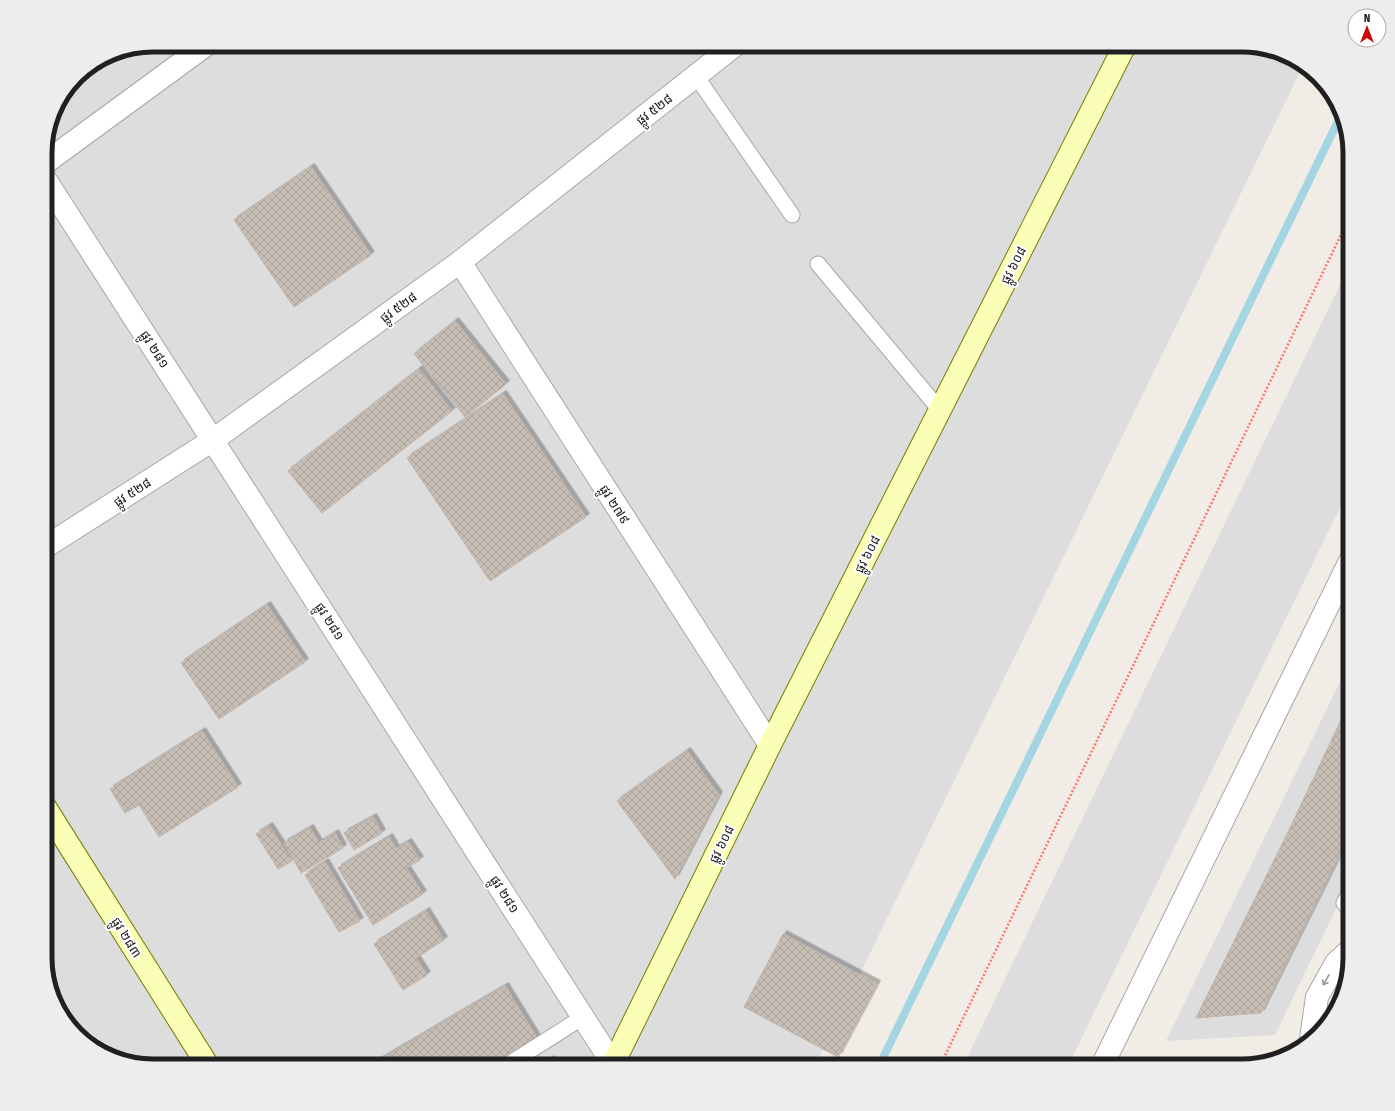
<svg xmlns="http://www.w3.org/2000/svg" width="1395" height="1111" font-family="'Fira Sans Condensed','Noto Sans Khmer',sans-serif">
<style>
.residential{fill:#dedddd}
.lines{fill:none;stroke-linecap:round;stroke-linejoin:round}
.stream{stroke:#a4d5e2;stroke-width:8}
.building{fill:url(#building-cross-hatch);stroke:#c4b3a7;filter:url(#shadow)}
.lane-casing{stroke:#a7a7a7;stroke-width:17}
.street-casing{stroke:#a7a7a7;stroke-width:24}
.secondary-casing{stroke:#727e00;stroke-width:24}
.path{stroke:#ff7769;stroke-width:2.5;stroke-dasharray:2 2;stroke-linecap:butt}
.lane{stroke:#fff;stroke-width:15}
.street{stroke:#fff;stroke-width:22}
.secondary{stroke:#fbfeb7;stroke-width:22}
.oneway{stroke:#9b9b9b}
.labels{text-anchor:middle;stroke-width:4;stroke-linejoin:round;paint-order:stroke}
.street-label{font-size:13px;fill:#202020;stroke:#fff}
.rim{fill:none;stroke:#202020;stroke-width:5}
</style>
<defs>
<pattern id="building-cross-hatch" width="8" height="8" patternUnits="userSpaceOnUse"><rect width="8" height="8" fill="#c6bdb5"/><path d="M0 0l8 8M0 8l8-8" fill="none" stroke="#aaa29b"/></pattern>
<filter id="shadow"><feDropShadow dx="3.5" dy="-3.5" stdDeviation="0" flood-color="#0004"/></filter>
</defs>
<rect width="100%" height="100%" fill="#f1ede6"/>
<path class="residential" d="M153 45H1243L1277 51 1303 66 815 1066H152L118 1060 82 1039 56 1006 45 965V145L56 105 82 72 112 53Z
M1350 264V487L1068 1066H963Z
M1350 661V884H1348L1275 1035 1166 1041Z"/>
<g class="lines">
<path class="stream" d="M879 1066 1341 115"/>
</g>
<path class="building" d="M311 167 371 255 294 307 234 220Z
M455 321 506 384 465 417 414 354Z
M419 369 452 411 322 513 288 471Z
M503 394 586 517 490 581 407 458Z
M267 605 305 662 219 719 181 663Z
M1350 701V832L1339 856 1288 832Z
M202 731 238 787 159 837 139 805 125 813 110 789Z
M687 751 719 795 675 879 617 801Z
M373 817 382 833 354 850 344 833Z
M269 826 292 861 278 869 256 834Z
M310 828 319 843 335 833 343 848 301 873 284 843Z
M1288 832 1339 856 1261 1013 1196 1018Z
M389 837 396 849 408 842 420 860 406 868 423 894 373 925 338 868Z
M325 862 360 921 339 932 305 875Z
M426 911 444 940 416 958 427 975 403 990 374 944Z
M783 934 877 984 838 1057 744 1007Z
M505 986 540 1043 501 1066H369Z
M551 1059 555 1066H539Z"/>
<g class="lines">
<defs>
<path id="lane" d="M696 76 792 215
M818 264 940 410
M1350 911 1344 903 1350 892
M506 1066 583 1017"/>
<path id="street" d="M45 163 206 45
M45 179 613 1064
M460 262 770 745
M45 547 213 440 460 262 735 45
M1311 1039 1317 997 1336 963 1350 950
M1102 1066 1350 561"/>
<path id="secondary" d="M45 807 208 1066
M612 1066 770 745 1125 45"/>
</defs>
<use href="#lane" class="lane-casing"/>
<use href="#street" class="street-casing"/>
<use href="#secondary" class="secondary-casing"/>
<path class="path" d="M940 1066 1350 216"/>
<use href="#lane" class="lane"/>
<use href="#street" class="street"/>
<use href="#secondary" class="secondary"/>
</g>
<defs><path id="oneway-shaft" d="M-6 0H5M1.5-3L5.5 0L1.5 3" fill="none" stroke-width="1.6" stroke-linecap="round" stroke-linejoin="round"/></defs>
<use class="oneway" href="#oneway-shaft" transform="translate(1326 980) rotate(119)"/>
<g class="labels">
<g class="street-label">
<text transform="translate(654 109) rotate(-38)" y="5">ផ្លូវ ៥២៨</text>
<text transform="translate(1013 265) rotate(-63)" y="5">ផ្លូវ ៦០៨</text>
<text transform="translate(398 307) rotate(-36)" y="5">ផ្លូវ ៥២៨</text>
<text transform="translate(155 349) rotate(57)" y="5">ផ្លូវ ២៨១</text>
<text transform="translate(132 492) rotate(-33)" y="5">ផ្លូវ ៥២៨</text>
<text transform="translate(615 504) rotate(57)" y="5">ផ្លូវ ២៧៩</text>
<text transform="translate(867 554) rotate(-63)" y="5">ផ្លូវ ៦០៨</text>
<text transform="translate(330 621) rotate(57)" y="5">ផ្លូវ ២៨១</text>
<text transform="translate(721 844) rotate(-64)" y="5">ផ្លូវ ៦០៨</text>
<text transform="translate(505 894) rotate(57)" y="5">ផ្លូវ ២៨១</text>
<text transform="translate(127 937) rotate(58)" y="5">ផ្លូវ ២៨៣</text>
</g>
</g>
<path d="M0 0H1395V1111H0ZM153 52H1242A101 101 0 0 1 1343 153V958A101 101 0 0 1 1242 1059H153A101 101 0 0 1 52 958V153A101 101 0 0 1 153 52Z" fill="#ededed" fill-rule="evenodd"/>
<path class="rim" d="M153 52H1242A101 101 0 0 1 1343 153V958A101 101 0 0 1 1242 1059H153A101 101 0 0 1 52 958V153A101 101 0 0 1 153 52Z"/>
<g transform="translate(1367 28)"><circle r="19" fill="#ffffff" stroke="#a6a6a6"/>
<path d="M0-3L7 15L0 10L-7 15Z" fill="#d00003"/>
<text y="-6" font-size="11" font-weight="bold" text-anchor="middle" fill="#202020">N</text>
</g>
</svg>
